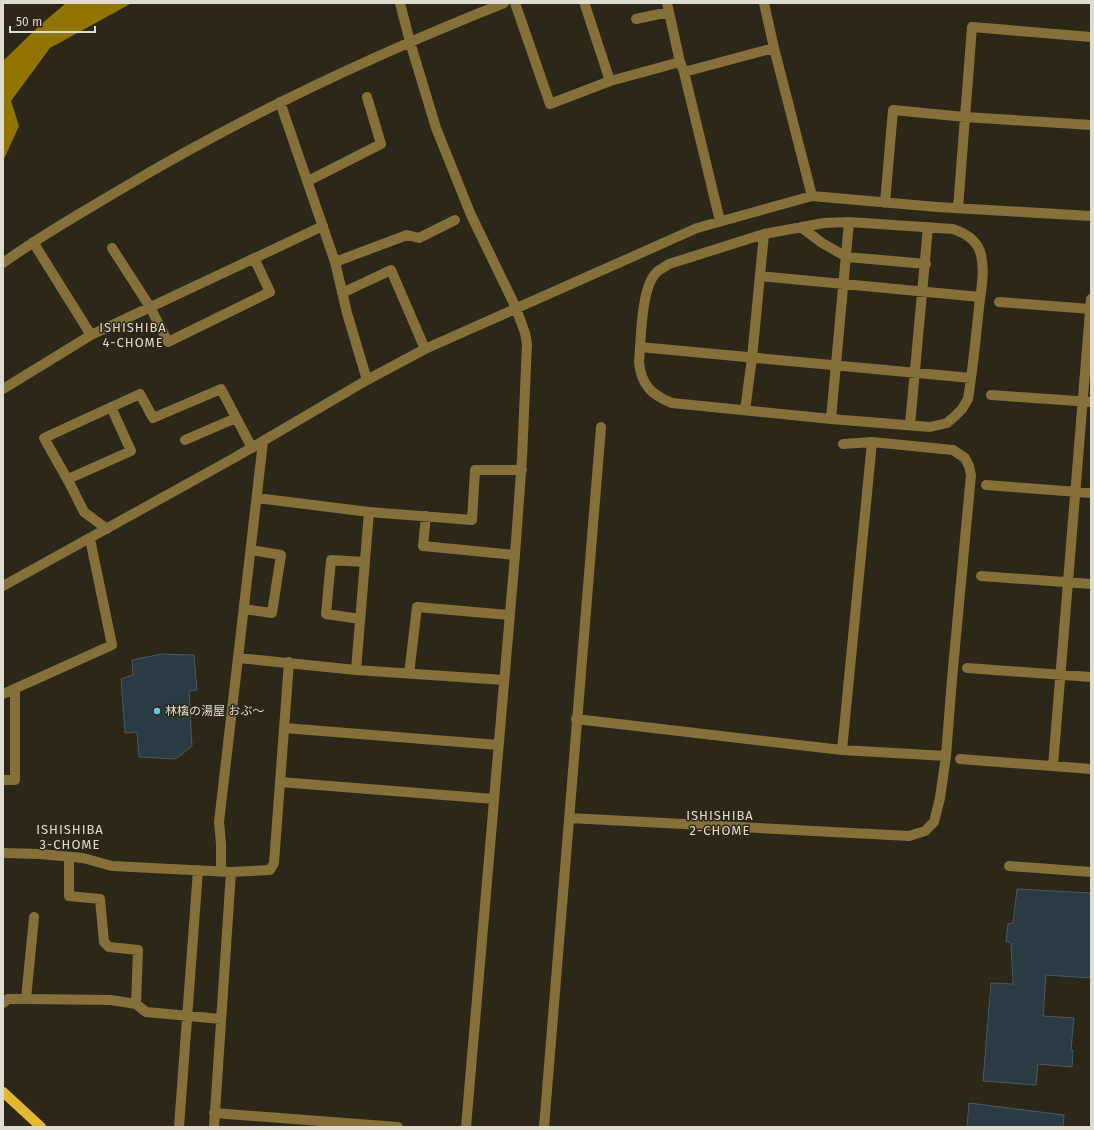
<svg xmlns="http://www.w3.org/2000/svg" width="1094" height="1130" font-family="'Fira Sans','Noto Sans JP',sans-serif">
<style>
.water{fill:#927400}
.building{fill:#2a3b44;stroke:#475962}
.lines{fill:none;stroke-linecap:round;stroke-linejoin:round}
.minor{stroke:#847038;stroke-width:10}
.major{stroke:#e3b931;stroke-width:10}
.poi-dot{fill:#69c3f1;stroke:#2c2718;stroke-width:1.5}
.labels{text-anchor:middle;stroke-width:3;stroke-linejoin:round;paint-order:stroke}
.poi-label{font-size:12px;fill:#dfdcd2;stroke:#2c2718;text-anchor:start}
.neighbourhood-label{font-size:13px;letter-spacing:1px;fill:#e1dac7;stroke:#2c2718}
</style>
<rect width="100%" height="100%" fill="#2c2718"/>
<path class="water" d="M66 3H132L50 48 11 101 19 126 3 161V61L39 26Z"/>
<path class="building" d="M162 654 194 655 197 690 189 691 192 746 176 759 139 757 137 732 125 733 121 679 133 675 132 660Z
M1017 889 1091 893V978L1046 975 1043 1016 1074 1018 1071 1050H1073L1072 1067 1038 1064 1036 1085 983 1081 991 983 1013 984 1011 943 1006 941 1008 924 1013 923Z
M969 1103 1064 1115 1063 1127H967Z"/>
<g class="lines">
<path class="minor" d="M400 3 410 42 436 128 471 215 516 308 525 333 527 344 522 458 515 555 466 1127
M515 3 550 104 610 81 680 62 684 72 720 221
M667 3 680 62
M764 3 774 48 812 196
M585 5 610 81
M636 19 669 12
M684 72 774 48
M280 102 335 262 347 313 367 380
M308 181 381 144 367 97
M885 203 893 110 965 117 1091 125
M958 208 972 27 1091 37
M849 222 953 229C965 233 978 241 981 255 985 271 981 291 979 307 976 337 973 368 968 399L962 409 955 416 947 423 930 427 831 419 672 403C651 395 641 384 639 362 641 340 641 288 656 273 659 269 665 267 669 264L764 234 824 223Z
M801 227 822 243 847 257 926 264
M33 242 91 335 323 226
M112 248 150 307 168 342 270 292 254 258
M335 262 407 235 419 238 455 220
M3 263C40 236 79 214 118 191 241 117 371 56 504 3
M760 276 980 297
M342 293 391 270 425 349
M999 302 1090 309
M640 347 971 378
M3 389 91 335
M991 395 1091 402
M745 410 752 358 764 234
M831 419 849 222
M910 425 928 227
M185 440 236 418
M68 479 131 451 111 407
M986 485 1091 493
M257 498 369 512 472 520 475 470H522
M426 516 423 546 515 555
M107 529 84 512 70 484 44 438 140 394 153 418 221 389 252 448
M981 576 1091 584
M3 586 234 458 367 380 425 349 697 228 812 196 937 207 1091 216
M244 609 272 613 281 555 251 550
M360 619 326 614 331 560 365 562
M238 658 356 670 504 680
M967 668 1091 677
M356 670 369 512
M409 674 417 607 509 615
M3 694 112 645 90 539
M576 719 842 750 946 756
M284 728 498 745
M842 750 872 442
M960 759 1091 769
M1053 766 1091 299
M3 780H15V689
M280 782 494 799
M569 818 909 836 925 831 934 822 940 798 946 756 952 679 971 475 969 466 965 458 953 450 872 442 843 444
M3 853 40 854 83 858 112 866 231 872 270 870 274 863 289 662
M69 857V896L100 899 104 942 109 947 138 950 136 1004
M1009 866 1091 872
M221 871V844L219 822 263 442
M34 917 26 999 111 1000 136 1004 146 1012 221 1019
M3 1003 8 999H26
M214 1113 398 1127
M179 1127 198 870
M214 1127 231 872
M544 1127 601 427"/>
<path class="major" d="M3 1092 41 1127"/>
</g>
<circle class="poi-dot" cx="157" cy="711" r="4"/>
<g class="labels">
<g class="poi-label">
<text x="165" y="715">林檎の湯屋 おぶ～</text>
</g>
<g class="neighbourhood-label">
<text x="133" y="332">ISHISHIBA<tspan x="133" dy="15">4-CHOME</tspan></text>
<text x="720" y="820">ISHISHIBA<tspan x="720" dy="15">2-CHOME</tspan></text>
<text x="70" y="834">ISHISHIBA<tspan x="70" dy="15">3-CHOME</tspan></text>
</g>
</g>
<rect width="1094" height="1130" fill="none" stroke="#dfdcd2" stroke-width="8"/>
<path d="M10 26v6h85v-6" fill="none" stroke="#dfdcd2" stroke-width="2"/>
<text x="16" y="26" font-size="12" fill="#dfdcd2" stroke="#2c2718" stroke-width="3" paint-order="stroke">50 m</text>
</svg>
